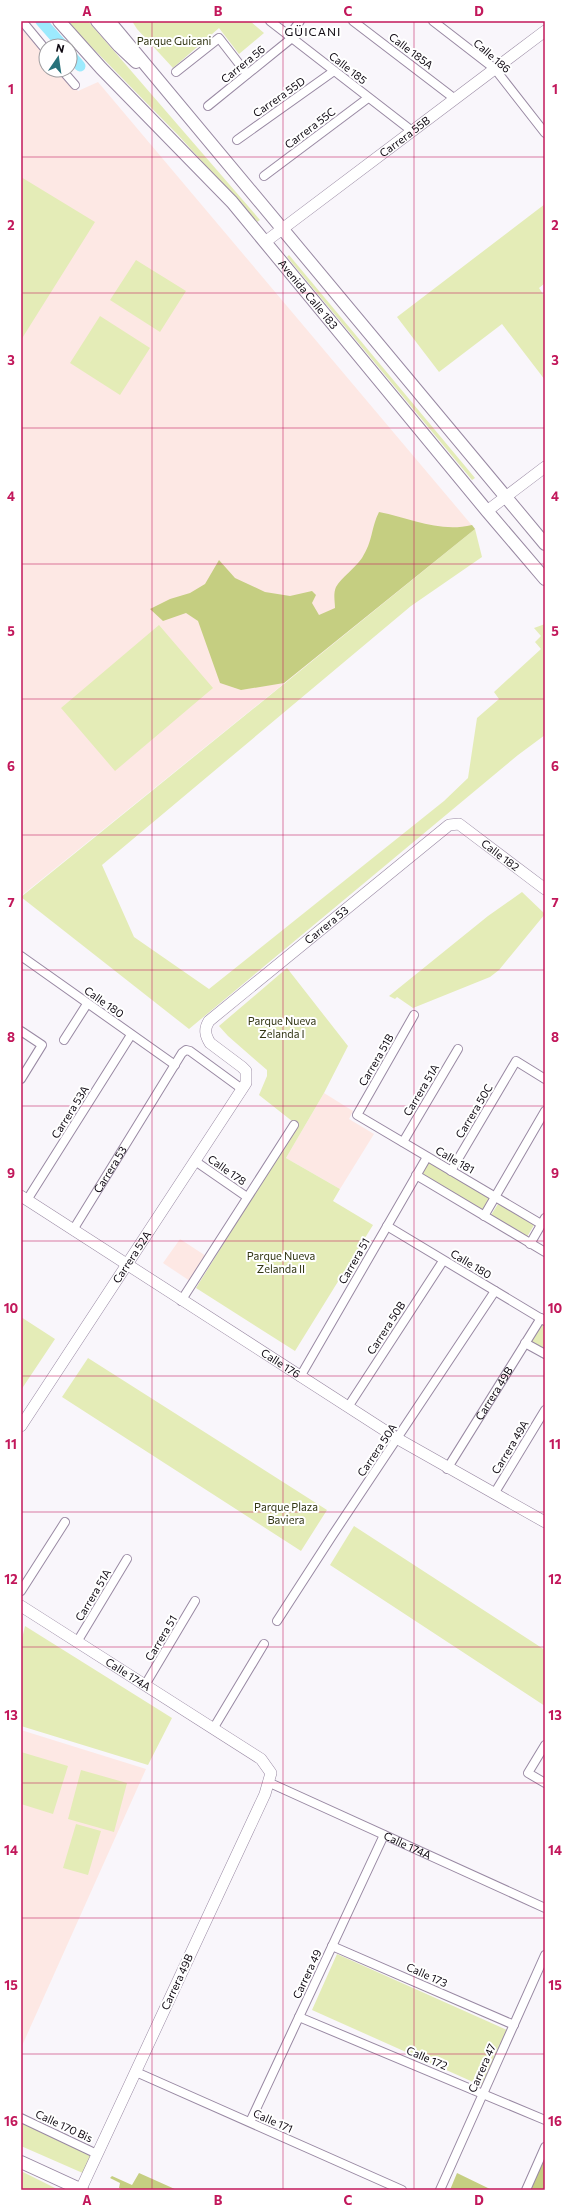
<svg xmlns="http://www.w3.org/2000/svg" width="566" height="2211" font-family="Commissioner,sans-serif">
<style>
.education{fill:#fde8e4}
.green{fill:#e4ecb7}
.forest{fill:#c5ce81}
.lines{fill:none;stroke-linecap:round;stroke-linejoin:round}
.canal{stroke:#9ceafd;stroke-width:11}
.street-casing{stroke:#9989a3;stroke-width:10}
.secondary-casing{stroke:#9989a3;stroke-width:12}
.primary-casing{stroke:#9989a3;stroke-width:14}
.street{stroke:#fff;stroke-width:8}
.secondary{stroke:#fff;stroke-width:11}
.primary{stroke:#fff;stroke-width:12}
.grid{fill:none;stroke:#c2185b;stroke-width:1;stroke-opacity:0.55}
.labels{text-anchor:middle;stroke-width:4;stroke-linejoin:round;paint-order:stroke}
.park-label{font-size:11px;fill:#323614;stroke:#fff}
.street-label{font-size:11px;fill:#0f0912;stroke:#fff}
.neighbourhood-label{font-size:12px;letter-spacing:1px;fill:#0f0912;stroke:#fff}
.neatline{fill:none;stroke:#c2185b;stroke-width:1.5}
.grid-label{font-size:13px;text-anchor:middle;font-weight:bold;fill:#c2185b}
</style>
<rect width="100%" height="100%" fill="#f9f6fb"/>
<path class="education" d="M21 28 46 56V70H59L78 91 98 82 475 529 21 896Z
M324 1093 353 1111 349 1119 374 1134 340 1189 286 1158Z
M180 1239 206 1256 190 1281 163 1263Z
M21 1730 146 1769 21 2048Z"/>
<path class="green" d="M70 21H88L260 220 257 222 179 136 72 27Z
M132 21H250L264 33 239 54 219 28 173 68 137 29Z
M21 177 95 222 21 340Z
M545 204V283L539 288 545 297V380L502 324 439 372 397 317Z
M289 255 475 478 472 480 287 257Z
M136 260 186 291 160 332 110 300Z
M100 316 150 348 120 395 70 363Z
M475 529 482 557 411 606 102 865 134 937 209 989 444 801 468 778 477 718 499 699 494 692 541 649 535 642 541 636 534 628 545 624V735L518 755 189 1029 21 897Z
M159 625 213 688 115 771 61 708Z
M522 892 545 914 499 970 490 977 413 1008 397 997 395 999 389 996 488 916Z
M287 968 348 1046 324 1093 286 1158 340 1189 333 1201 373 1225 295 1351 196 1288 297 1125 259 1095 267 1076V1070L228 1036 219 1026Z
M428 1160 491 1197 483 1211 420 1173Z
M498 1204 534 1225 527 1237 491 1215Z
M21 1317 55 1339 21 1390Z
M541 1322 545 1324V1350L529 1341Z
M88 1358 327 1510 301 1551 62 1397Z
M354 1526 545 1650V1706L330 1565Z
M25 1626 172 1718 148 1765 21 1726V1643Z
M21 1752 68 1766 53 1814 21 1804Z
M81 1770 127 1783 114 1832 68 1819Z
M76 1824 101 1831 88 1875 63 1868Z
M337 1954 507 2030 482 2086 312 2010Z
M21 2119 94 2154 85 2174 21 2146Z
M21 2171 59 2190H21Z"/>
<path class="forest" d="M379 512C411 518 439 533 472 525L475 529 284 683 241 690 220 683 198 621 186 613 163 621 150 609 170 599 190 593 205 584 219 560 235 578 265 592 290 596 312 591 316 595 312 603 319 615 335 608C335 602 333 594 336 587 341 578 355 568 362 558 373 541 371 528 379 512Z
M545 2158V2190H530Z
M139 2173 177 2190H124L119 2188 120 2183 110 2178 112 2176 132 2185Z
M457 2173 492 2190H450Z"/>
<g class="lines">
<path class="canal" d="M41 21 63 46
M70 54 80 66"/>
<defs>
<g id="street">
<path d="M22 21 46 50"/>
<path d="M270 21 412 131"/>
<path d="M353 21 455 99"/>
<path d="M433 21 495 69 545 133"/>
<path d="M289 36 300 21"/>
<path d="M62 70 75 85"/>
<path d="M176 72 219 38 247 74"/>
<path d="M208 106 292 38"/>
<path d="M237 140 334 71"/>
<path d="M264 176 368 98"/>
<path d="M21 956 175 1065"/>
<path d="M414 1015 357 1115 541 1224"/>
<path d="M21 1031 42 1045 21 1079"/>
<path d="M64 1040 87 1004"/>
<path d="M403 1142 458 1049"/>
<path d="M195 1161 247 1197"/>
<path d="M451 1171 516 1061 545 1079"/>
<path d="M416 1175 545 1252"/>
<path d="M27 1200 131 1035"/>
<path d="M484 1216 545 1111"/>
<path d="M387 1226 545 1321"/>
<path id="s1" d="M73 1230 182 1053 186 1050 190 1051 242 1089"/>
<path d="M530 1244 545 1218"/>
<path d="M181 1301 294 1125"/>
<path d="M525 1343 545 1354"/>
<path d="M300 1377 427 1157"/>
<path d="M348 1407 443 1261"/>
<path id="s2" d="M447 1469 541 1318"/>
<path d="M494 1494 545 1410"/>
<path d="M21 1591 65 1522"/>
<path d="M277 1621 332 1536 495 1291"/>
<path d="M77 1642 127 1559"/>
<path d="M145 1685 195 1601"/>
<path d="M213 1729 264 1644"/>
<path d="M545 1745 528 1773 545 1783"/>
<path id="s3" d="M270 1783 545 1908"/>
<path d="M332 1946 514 2025"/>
<path d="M299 2017 545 2120"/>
<path d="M136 2072 402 2190"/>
<path d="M21 2118 97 2154"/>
<path d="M250 2122 384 1835"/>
<path d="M440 2190 545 1955"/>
<path d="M526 2190 545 2147"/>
</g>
<g id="secondary">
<path id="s4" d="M265 242 545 31"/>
<path d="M487 511 545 467"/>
<path id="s5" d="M21 1196 398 1439 545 1522"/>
<path id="s6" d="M21 1426 246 1083V1071L242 1067 210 1043C205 1035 204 1029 209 1021L449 825 459 824 545 889"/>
<path id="s7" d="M21 1606 261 1759 271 1773 265 1794 81 2189"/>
</g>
<g id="primary">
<path id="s8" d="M59 21 101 68 232 202 487 511 545 579"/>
<path d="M97 21 119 46 136 62"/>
<path d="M109 21 545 544"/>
<path d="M21 2162 82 2190"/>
</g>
</defs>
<use href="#street" class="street-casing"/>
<use href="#secondary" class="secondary-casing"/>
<use href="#primary" class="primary-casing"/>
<use href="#street" class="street"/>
<use href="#secondary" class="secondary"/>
<use href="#primary" class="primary"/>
</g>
<path class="grid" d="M152 21V2190M283 21V2190M414 21V2190M21 157H545M21 293H545M21 428H545M21 564H545M21 699H545M21 835H545M21 970H545M21 1106H545M21 1241H545M21 1376H545M21 1512H545M21 1647H545M21 1783H545M21 1918H545M21 2054H545"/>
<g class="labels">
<g class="park-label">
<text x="174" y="45">Parque Guicani</text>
<text x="282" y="1025">Parque Nueva<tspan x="282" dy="13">Zelanda I</tspan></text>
<text x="281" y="1260">Parque Nueva<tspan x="281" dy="13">Zelanda II</tspan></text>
<text x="286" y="1511">Parque Plaza<tspan x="286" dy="13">Baviera</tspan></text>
</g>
<g class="street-label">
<text transform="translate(411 51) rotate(37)" y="4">Calle 185A</text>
<text transform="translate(492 56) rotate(41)" y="4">Calle 186</text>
<text transform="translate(243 64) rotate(-39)" y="4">Carrera 56</text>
<text transform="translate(348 68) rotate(38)" y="4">Calle 185</text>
<text transform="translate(279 97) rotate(-35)" y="4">Carrera 55D</text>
<text transform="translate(310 128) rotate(-37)" y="4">Carrera 55C</text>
<text dy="4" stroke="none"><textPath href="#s4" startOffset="175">Carrera 55B</textPath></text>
<text dy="4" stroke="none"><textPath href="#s8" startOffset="370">Avenida Calle 183</textPath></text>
<text dy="4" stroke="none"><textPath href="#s6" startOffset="863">Calle 182</textPath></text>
<text dy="4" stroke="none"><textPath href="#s6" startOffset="643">Carrera 53</textPath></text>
<text transform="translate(104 1002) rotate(35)" y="4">Calle 180</text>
<text transform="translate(376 1060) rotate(-60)" y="4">Carrera 51B</text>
<text transform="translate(421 1090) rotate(-59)" y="4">Carrera 51A</text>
<text transform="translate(474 1111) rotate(-59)" y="4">Carrera 50C</text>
<text transform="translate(70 1112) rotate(-58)" y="4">Carrera 53A</text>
<text transform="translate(455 1160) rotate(30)" y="4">Calle 181</text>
<text dy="4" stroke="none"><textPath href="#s1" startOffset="71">Carrera 53</textPath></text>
<text transform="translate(227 1170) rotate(35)" y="4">Calle 178</text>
<text dy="4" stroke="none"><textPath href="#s6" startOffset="202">Carrera 52A</textPath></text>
<text transform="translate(354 1261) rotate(-60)" y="4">Carrera 51</text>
<text transform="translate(471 1264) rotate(31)" y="4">Calle 180</text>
<text transform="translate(386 1328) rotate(-57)" y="4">Carrera 50B</text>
<text dy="4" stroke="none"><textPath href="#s5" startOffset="309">Calle 176</textPath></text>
<text dy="4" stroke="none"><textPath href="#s2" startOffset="89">Carrera 49B</textPath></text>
<text transform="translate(510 1447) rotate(-59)" y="4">Carrera 49A</text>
<text transform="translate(377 1450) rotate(-56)" y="4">Carrera 50A</text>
<text transform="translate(93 1595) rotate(-59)" y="4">Carrera 51A</text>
<text transform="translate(161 1638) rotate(-59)" y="4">Carrera 51</text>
<text dy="4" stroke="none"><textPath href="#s7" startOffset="127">Calle 174A</textPath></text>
<text dy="4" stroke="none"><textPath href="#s3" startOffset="151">Calle 174A</textPath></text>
<text transform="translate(307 1974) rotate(-65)" y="4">Carrera 49</text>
<text transform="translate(427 1975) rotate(24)" y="4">Calle 173</text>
<text transform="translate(177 1982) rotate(-65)" y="4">Carrera 49B</text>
<text transform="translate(427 2058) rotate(23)" y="4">Calle 172</text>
<text transform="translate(482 2068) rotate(-66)" y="4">Carrera 47</text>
<text transform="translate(273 2121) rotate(24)" y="4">Calle 171</text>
<text transform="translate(64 2126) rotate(25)" y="4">Calle 170 Bis</text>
</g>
<g class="neighbourhood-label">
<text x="313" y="36">GÜICANI</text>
</g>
</g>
<rect width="566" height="2211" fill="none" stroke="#ffffff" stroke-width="44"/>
<g transform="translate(58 58) rotate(13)"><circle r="19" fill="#ffffff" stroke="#9f9da0"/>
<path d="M0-3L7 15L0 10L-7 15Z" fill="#28727a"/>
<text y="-6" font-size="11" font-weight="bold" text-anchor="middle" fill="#0f0912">N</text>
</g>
<rect x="22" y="22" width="522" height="2167" class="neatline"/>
<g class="grid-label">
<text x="87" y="16">A</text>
<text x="218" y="16">B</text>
<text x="348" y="16">C</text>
<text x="479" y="16">D</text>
<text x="11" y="94">1</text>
<text x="555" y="94">1</text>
<text x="11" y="230">2</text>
<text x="555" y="230">2</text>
<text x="11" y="365">3</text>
<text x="555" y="365">3</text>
<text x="11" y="501">4</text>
<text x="555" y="501">4</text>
<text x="11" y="636">5</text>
<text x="555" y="636">5</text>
<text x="11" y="771">6</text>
<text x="555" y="771">6</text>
<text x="11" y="907">7</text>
<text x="555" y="907">7</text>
<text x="11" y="1042">8</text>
<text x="555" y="1042">8</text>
<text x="11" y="1178">9</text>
<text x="555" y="1178">9</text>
<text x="11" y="1313">10</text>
<text x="555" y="1313">10</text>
<text x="11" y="1449">11</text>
<text x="555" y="1449">11</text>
<text x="11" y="1584">12</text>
<text x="555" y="1584">12</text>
<text x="11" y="1720">13</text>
<text x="555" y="1720">13</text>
<text x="11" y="1855">14</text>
<text x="555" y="1855">14</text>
<text x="11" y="1990">15</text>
<text x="555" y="1990">15</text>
<text x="11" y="2126">16</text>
<text x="555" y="2126">16</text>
<text x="87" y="2205">A</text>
<text x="218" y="2205">B</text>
<text x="348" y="2205">C</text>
<text x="479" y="2205">D</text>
</g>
</svg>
